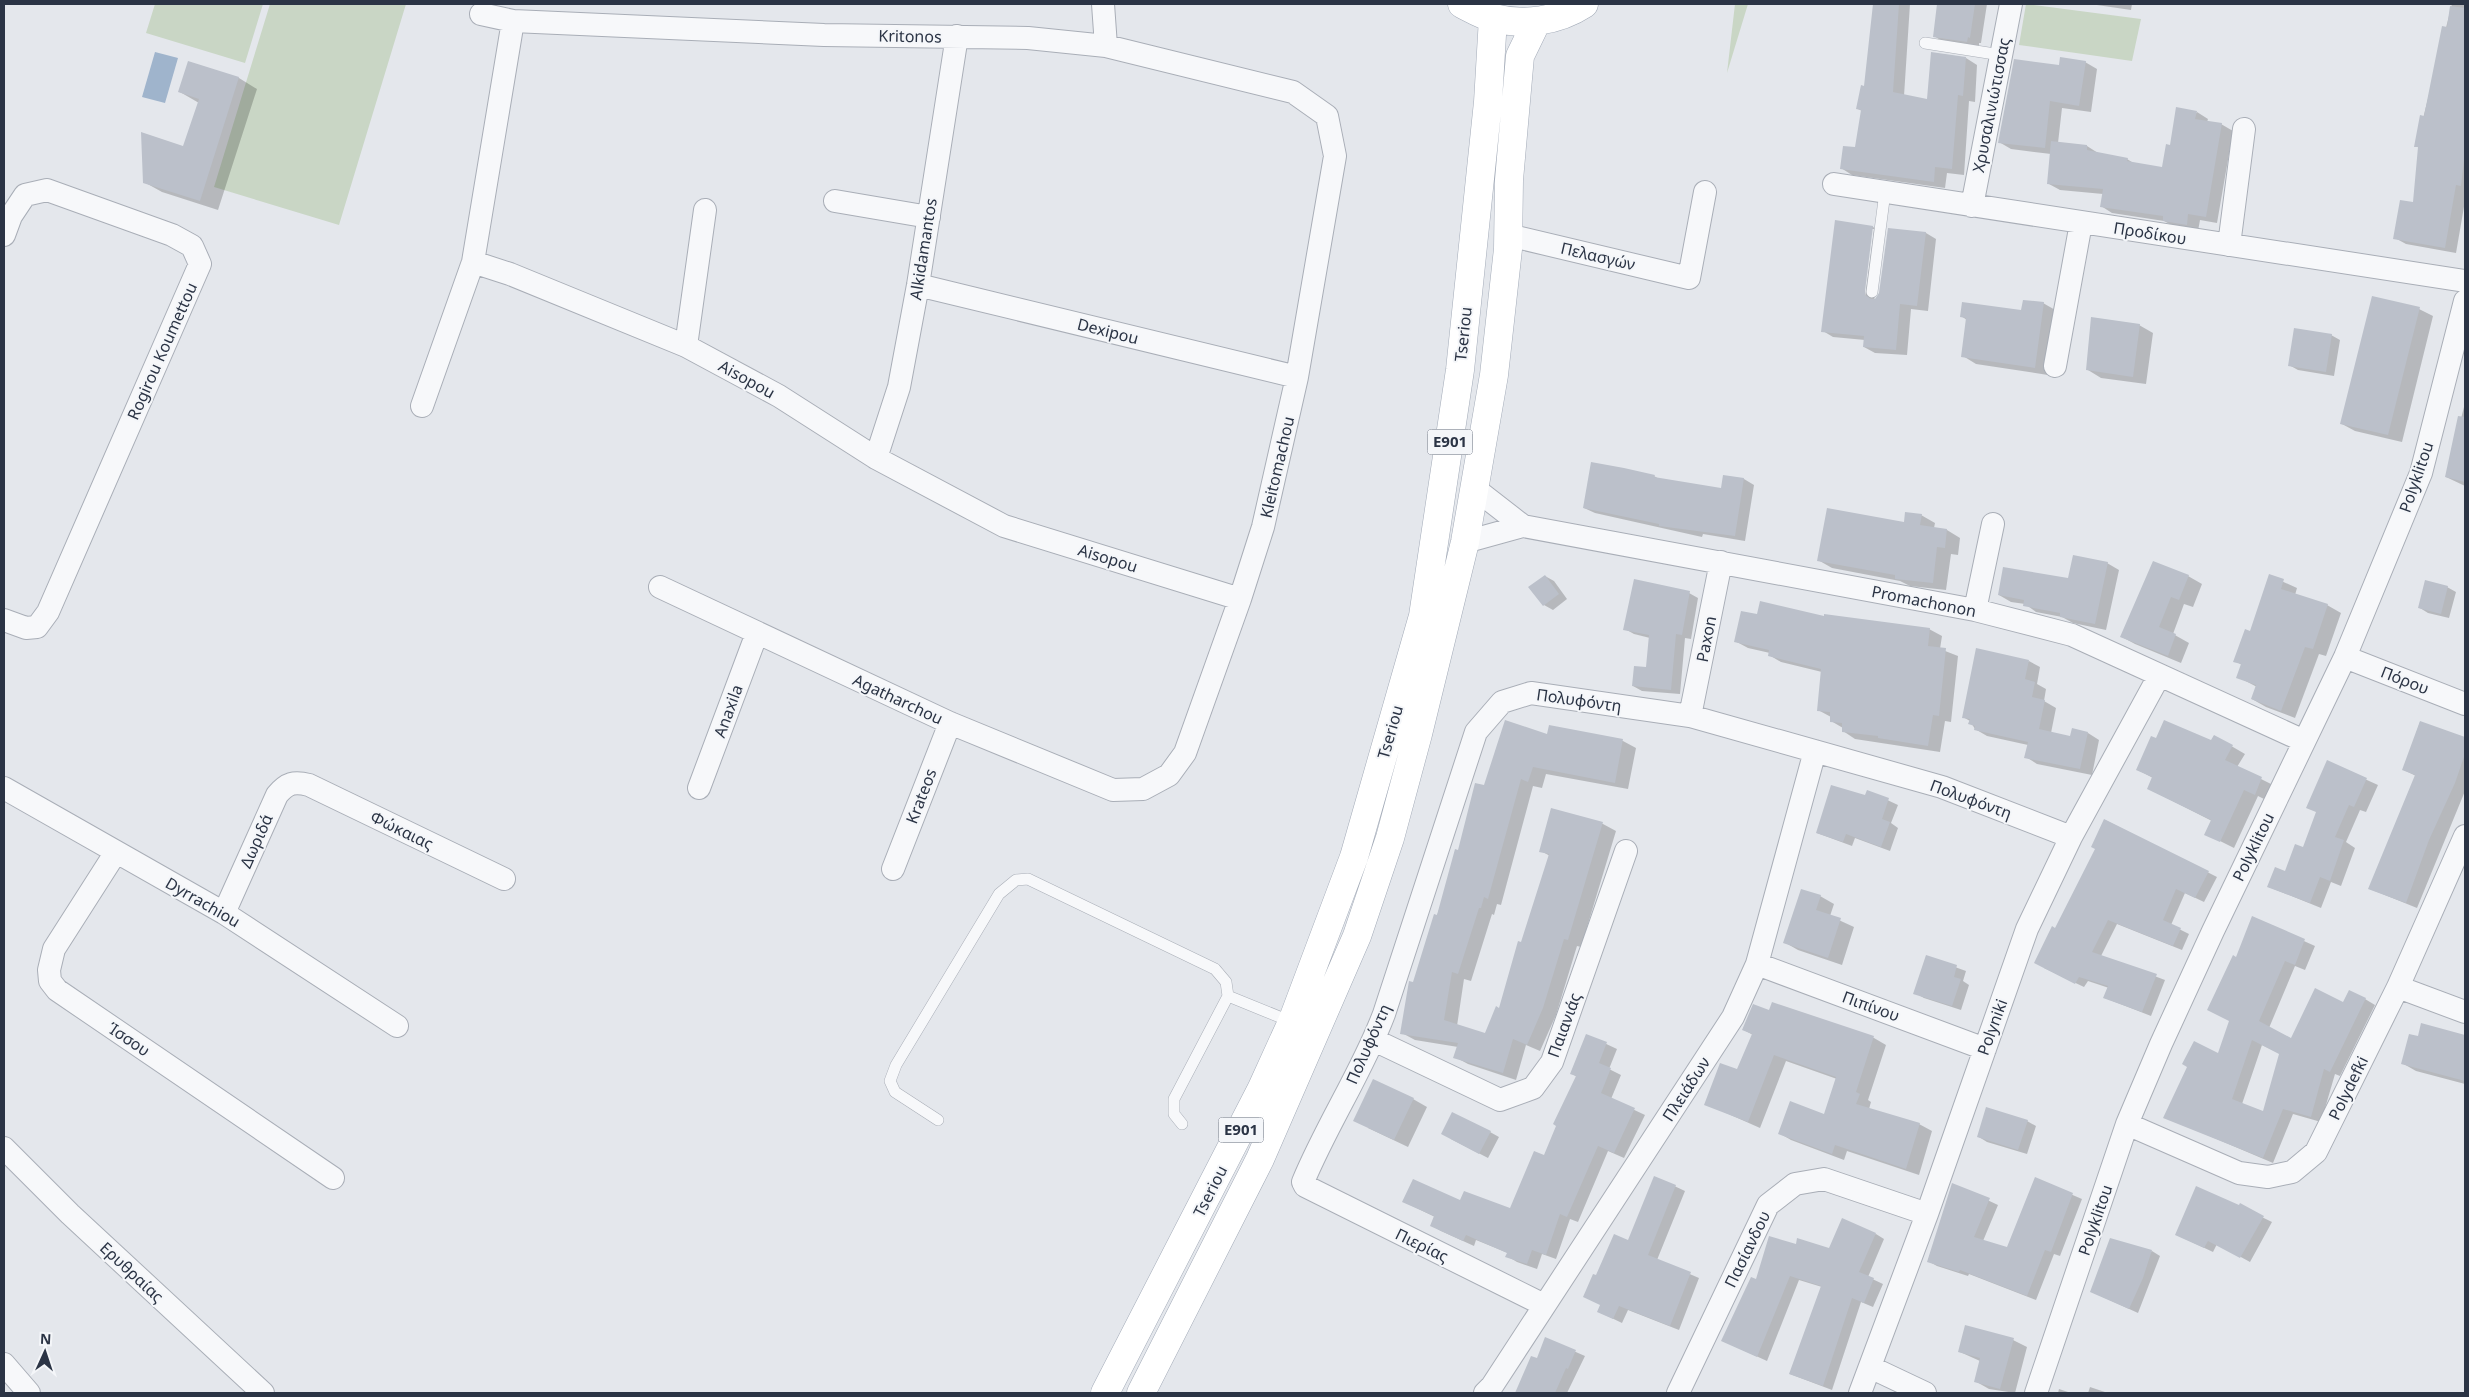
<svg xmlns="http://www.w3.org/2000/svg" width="2469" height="1397" font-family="'Noto Sans',sans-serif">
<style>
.green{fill:#c9d6c5}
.water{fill:#9fb4cc}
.shadow{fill:#0003;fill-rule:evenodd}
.building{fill:#bbc0ca;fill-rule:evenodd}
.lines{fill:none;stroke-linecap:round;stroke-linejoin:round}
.service-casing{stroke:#a9aeb7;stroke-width:12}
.minor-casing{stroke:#a9aeb7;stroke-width:24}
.primary-casing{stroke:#a3abb8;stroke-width:29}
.service{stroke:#f7f8fa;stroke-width:11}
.minor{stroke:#f7f8fa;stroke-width:22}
.primary{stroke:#fff;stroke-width:28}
.labels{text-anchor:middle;stroke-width:4;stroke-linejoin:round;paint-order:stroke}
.shield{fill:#f4f6f9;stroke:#676e7b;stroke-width:1}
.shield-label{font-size:15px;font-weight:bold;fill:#2b3445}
.street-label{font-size:16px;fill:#2b3445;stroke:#f4f6f9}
</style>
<rect width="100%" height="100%" fill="#e4e7ec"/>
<path class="green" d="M155 4H263L245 63 146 33Z
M270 4H406L339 225 214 187Z
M1735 4H1748L1727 73Z
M2026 4 2141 19 2132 61 2019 45Z"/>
<path class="water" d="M155 52 178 58 165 103 142 97Z"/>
<path class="shadow" d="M1875 4H1910L1904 96 1928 101 1966 58 1977 65 1975 102 1969 101 1964 175 1947 173 1945 188 1852 175 1841 168 1856 149 1862 111 1858 109 1865 87Z
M1938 4H1987L1981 43H1979V48L1945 43 1934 36Z
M2090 4H2132L2131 10Z
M2452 4H2465V201L2456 253 2406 244 2395 238 2414 204 2419 148 2416 146Z
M189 62 239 78 257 89 218 210 162 192 144 182 184 148 199 103 180 92Z
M2085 62 2097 69 2091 112 2062 108 2058 143 2087 146 2098 153 2127 159 2135 164 2163 168 2171 146 2197 112 2208 119 2207 122 2221 124 2233 131 2217 223 2200 220 2198 231 2175 227 2164 221 2112 213 2101 206 2103 194 2060 190 2049 184 2051 154 2011 149 1999 142 2060 67Z
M1836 221 1873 227 1883 233 1874 302 1881 293 1889 229 1926 233 1936 239 1928 311 1911 309 1907 355 1875 353 1864 347 1865 340 1833 337 1823 331ZM1871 229H1874L1865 297H1863Z
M2043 303 2057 311 2048 375 1976 364 1963 356 1967 320 1961 316 2022 311Z
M2419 309 2433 316 2402 442 2355 431 2342 424Z
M2139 325 2153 333 2146 384 2101 378 2088 370Z
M2331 335 2340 340 2334 376 2298 370 2289 365Z
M2465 403V486L2446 477Z
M1654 476 1659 479 1722 490 1724 476 1744 479 1754 485 1745 541 1703 534 1702 537 1595 513 1584 508Z
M1921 515 1935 523 1934 528 1947 530 1960 538 1958 555 1951 554 1946 590 1910 586 1900 581 1832 568 1818 560Z
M2107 563 2119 570 2106 630 2073 623 2062 617 2036 612 2025 604 2011 602 1999 595 2069 579Z
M1545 576 1554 581 1567 599 1553 610 1544 605Z
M2188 576 2202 584 2193 607 2184 604 2173 634 2189 643 2181 663 2135 644 2122 637Z
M2270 576 2297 588 2295 595 2327 605 2341 613 2326 656 2319 654 2295 718 2266 707 2252 699 2257 687 2238 677 2242 665 2235 661 2251 633Z
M2447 587 2456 592 2449 618 2428 613 2420 608Z
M1689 593 1698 598 1691 639 1685 638 1680 694 1642 691 1633 686 1647 668 1650 638 1634 634 1625 629Z
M1758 616 1825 617 1929 629 1942 636 1940 649 1958 656 1951 722 1945 721 1940 752 1855 739 1843 731V728L1831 721V717L1818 710 1822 672 1781 662 1769 655 1770 653 1748 648 1735 641Z
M2029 661 2040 667 2037 684 2046 689 2044 701 2056 708 2051 733 2071 737 2088 733 2099 740 2092 775 2037 764 2026 757 2028 745 1987 736 1975 729 1970 721 1963 717Z
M2420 722 2465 738V791L2417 908 2370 889 2416 776 2404 770Z
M1548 735 1623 741 1636 748 1628 789 1546 774 1542 788 1533 786 1501 905 1497 904 1494 915 1492 914 1471 981 1464 979 1457 1026 1486 1035 1500 1009 1550 856 1541 851 1552 810 1603 824 1616 831 1581 947 1577 946 1556 1015 1540 1051 1526 1045 1516 1080 1468 1064 1455 1057 1458 1047 1415 1040 1402 1033 1414 983 1459 851 1485 787Z
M2214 736 2245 754 2237 767 2275 786 2268 801 2258 796 2234 848 2206 834 2212 821 2149 789 2153 778 2138 770 2157 740 2211 742Z
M2327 762 2378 785 2366 812 2360 810 2346 842 2355 848 2341 886 2331 882 2321 908 2269 887 2285 872 2303 849 2317 812Z
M1868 791 1898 805 1891 823 1898 828 1890 851 1855 838 1852 846 1817 833 1866 797Z
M2105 820 2217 877 2204 902 2185 893 2171 925 2189 934 2182 950 2117 924 2101 956 2165 980 2151 1016 2105 998 2109 988 2088 981 2084 987 2044 968 2056 930 2097 848Z
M1820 896 1834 904 1830 916 1854 927 1842 965 1798 950 1784 942Z
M2252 918 2315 946 2305 970 2295 966 2269 1028 2292 1039 2344 1003 2365 999 2375 1005 2340 1076 2335 1074 2321 1122 2293 1114 2273 1163 2165 1117 2219 1055 2230 1021 2237 958ZM2262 1045 2281 1054 2264 1113 2242 1104Z
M1927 957 1966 971 1963 981 1969 985 1961 1010 1924 998 1915 993Z
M1773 1004 1874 1038 1886 1045 1868 1100 1871 1102 1869 1109 1919 1124 1932 1131 1919 1175 1847 1151 1844 1160 1791 1140 1779 1133 1824 1116 1837 1079 1786 1061 1760 1128 1706 1104 1738 1071 1753 1035 1744 1030 1770 1011Z
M2422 1025 2465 1036V1084L2416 1071 2402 1063 2419 1038Z
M1587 1035 1617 1049 1609 1069 1621 1075 1611 1099 1645 1115 1624 1158 1608 1151 1578 1222 1570 1219 1556 1259 1542 1254 1537 1269 1517 1262 1507 1256 1508 1253 1476 1240 1474 1246 1441 1231 1431 1225 1435 1217 1404 1202 1461 1201 1510 1210 1544 1157 1577 1077 1571 1073Z
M1413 1099 1427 1107 1408 1147 1368 1128Z
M2027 1121 2036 1126 2027 1154 1987 1142 1979 1137Z
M1490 1132 1499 1137 1488 1158 1451 1139Z
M1655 1177 1685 1191 1657 1260 1699 1278 1679 1330 1628 1310 1622 1323 1599 1312 1601 1305 1597 1277 1629 1241Z
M2035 1179 2082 1199 2060 1256 2054 1254 2036 1300 1969 1274 1968 1276 1937 1266 1928 1261 1953 1184 1998 1205 1983 1241 2008 1249Z
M2239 1206 2272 1222 2250 1262 2217 1244 2213 1252 2177 1235Z
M1876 1234 1884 1239 1868 1277 1883 1284 1873 1307 1861 1302 1832 1390 1790 1374 1822 1287 1799 1280 1767 1361 1723 1341 1757 1281 1797 1246 1830 1250Z
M2152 1251 2160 1256 2138 1313 2092 1292Z
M1546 1339 1585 1356 1567 1393H1516L1532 1358 1537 1360Z
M2013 1340 2027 1347 2015 1393 1989 1389 1975 1381 1980 1361 1960 1352Z
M2090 1387 2108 1393H2088Z
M2059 1389 2071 1393H2058Z"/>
<path class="building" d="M1873 4H1899L1893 92 1927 99 1931 52 1966 57 1963 96 1958 95 1952 169 1935 167 1934 182 1840 169 1843 146 1855 147 1861 110 1856 109 1861 85 1864 86Z
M1937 4H1975L1970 38 1968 37 1967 42 1933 37Z
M2450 6 2465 8V151L2461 186 2456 185 2445 248 2393 239 2400 200 2413 202 2418 147H2414L2420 115 2424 116 2442 26 2447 27Z
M2060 57 2086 61 2079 106 2050 101 2045 148 1998 143 2014 59 2059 65Z
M188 61 239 77 200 201 143 183 141 132 183 146 199 99 178 92Z
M2176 107 2197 111 2195 119 2222 123 2206 217 2188 214 2187 225 2163 221V216L2100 207 2103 189 2047 184 2051 141 2087 145V150L2128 158 2127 161 2162 167 2166 144 2170 145Z
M1835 220 1873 226 1865 291V295L1871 299H1875L1879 293 1888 228 1926 232 1917 306 1900 304 1896 350 1863 347 1864 336 1821 332Z
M2372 296 2420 307 2388 435 2340 424Z
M2023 300 2044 302 2035 368 1961 357 1966 318 1960 317 1962 302 2021 310Z
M2091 317 2140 324 2133 377 2086 370Z
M2294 328 2332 334 2326 372 2288 366Z
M2458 416 2465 417V482L2445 477Z
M1591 462 1624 468 1655 475 1654 477 1721 488 1723 475 1744 478 1735 536 1659 526V524L1583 508Z
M1827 508 1904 522 1905 512 1922 514 1920 525 1947 529 1945 548 1937 547 1933 583 1895 579V575L1817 561Z
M2073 555 2108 562 2095 624 2060 617V613L2023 606 2024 600 1998 595 2003 567 2068 578Z
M2153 561 2189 575 2179 600 2171 597 2159 627 2176 634 2168 656 2120 637Z
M2269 574 2284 579 2281 589 2328 604 2313 649 2305 647 2281 711 2251 699 2256 685 2236 678 2241 664 2233 662 2245 629 2250 631Z
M1545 575 1559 594 1543 606 1528 587Z
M1634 579 1690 591 1682 635 1676 634 1671 690 1632 686 1634 666 1646 667 1649 635 1623 630Z
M2425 580 2448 586 2441 614 2418 608Z
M1760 601 1824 616V614L1930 628 1928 646 1946 648 1939 716 1933 715 1928 746 1878 738V736L1842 732V723L1830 722V712L1817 711 1821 669 1768 656 1769 650 1734 642 1741 611 1757 614Z
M1976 648 2029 660 2025 679 2035 682 2032 697 2045 700 2039 729 2070 736 2072 728 2088 732 2080 769 2024 758 2028 742 1974 730 1975 726 1968 724 1970 719 1962 718Z
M1505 720 1547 734 1549 725 1623 739 1615 783 1533 767 1528 782 1521 779 1488 899 1484 897 1481 908H1479L1458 974 1452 972 1444 1020 1485 1033 1496 1006 1499 1008 1518 941 1521 942 1549 854 1539 852 1551 808 1603 822 1568 940 1564 939 1543 1008 1527 1045 1513 1039 1503 1073 1453 1058 1458 1043 1400 1034 1409 981 1413 982 1434 914 1437 915 1455 849 1458 850 1475 783 1484 785Z
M2164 720 2211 740 2214 735 2233 745 2225 760 2262 777 2255 795 2244 790 2220 842 2204 835 2211 820 2147 789 2152 777 2136 770 2151 736 2156 738Z
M2420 721 2465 737V754L2455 783 2429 840 2406 903 2368 889 2415 775 2402 770Z
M2327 760 2367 778 2354 807 2349 805 2335 837 2344 840 2330 881 2320 877 2310 903 2267 887 2275 867 2285 871 2295 844 2303 847 2316 812 2306 808Z
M1831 785 1865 795 1867 790 1889 798 1882 819 1890 822 1881 847 1846 834 1843 842 1816 833Z
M2104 819 2209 871 2195 898 2176 889 2163 920 2181 928 2173 946 2108 920 2092 952 2157 974 2142 1012 2103 998 2108 986 2079 977 2075 984 2034 963 2052 926 2055 928 2095 849 2091 847Z
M1801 889 1821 895 1816 910 1841 918 1828 958 1783 943Z
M2252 916 2305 939 2295 965 2285 961 2259 1021 2291 1038 2315 988 2343 1002 2349 990 2366 998 2330 1072 2324 1069 2311 1117 2283 1109 2263 1158 2163 1118 2187 1067 2182 1064 2194 1041 2218 1053 2229 1021 2207 1010 2233 955 2236 957ZM2252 1040 2279 1054 2263 1111 2232 1099Z
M1926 955 1957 965 1954 977 1961 979 1952 1006 1913 994Z
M1772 1002 1874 1036 1856 1092 1860 1094 1856 1104 1920 1123 1906 1169 1835 1145 1832 1154 1778 1134 1790 1101 1824 1114 1836 1077 1774 1055 1748 1122 1704 1105 1720 1063 1737 1069 1752 1034 1742 1030 1753 1004 1769 1010Z
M2421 1023 2465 1035V1081L2401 1064 2409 1034 2418 1036Z
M1586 1034 1607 1042 1599 1063 1611 1068 1601 1093 1635 1108 1614 1153 1598 1146 1567 1217 1560 1214 1546 1255 1532 1250 1527 1264 1505 1257 1507 1253 1466 1235 1463 1241 1430 1226 1434 1216 1402 1202 1413 1179 1460 1200 1464 1191 1510 1208 1534 1151 1544 1155 1556 1126 1553 1124 1576 1076 1570 1074Z
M1373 1079 1414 1098 1394 1140 1353 1121Z
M1986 1107 2028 1120 2018 1150 1977 1137Z
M1452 1112 1491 1131 1479 1154 1441 1134Z
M1654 1176 1676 1185 1648 1255 1691 1272 1670 1326 1619 1306 1613 1319 1597 1312 1600 1305 1583 1297 1593 1274 1596 1275 1614 1234 1628 1240Z
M2035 1177 2073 1193 2051 1252 2045 1250 2027 1296 1960 1270 1959 1272 1927 1262 1952 1183 1990 1198 1974 1237 2007 1247Z
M2196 1186 2239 1205 2240 1203 2264 1216 2240 1258 2208 1241 2204 1248 2175 1235Z
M1842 1218 1876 1233 1859 1272 1874 1278 1864 1303 1852 1298 1823 1386 1789 1374 1821 1286 1790 1276 1757 1357 1721 1341 1751 1277 1756 1279 1769 1236 1796 1244 1797 1238 1829 1248Z
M2110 1238 2152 1250 2143 1278 2129 1309 2090 1292Z
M1965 1325 2014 1338 2000 1389 1974 1382 1980 1358 1958 1352Z
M1545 1337 1576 1350 1568 1369 1566 1368 1555 1393H1515L1531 1356 1537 1358Z"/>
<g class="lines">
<defs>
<path id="service" d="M1925 43 2001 55
M1872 292 1885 192
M1228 996 1292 1022
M938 1120 895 1092 890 1081 896 1065 999 894 1016 880 1028 879 1215 969 1226 982 1228 996 1174 1099V1114L1182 1124"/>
<path id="minor" d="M1103 4 1106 46
M481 14 513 21 824 35 1028 38 1106 46 1293 92 1327 116 1335 156 1297 377 1263 527 1240 599 1185 753 1169 775 1143 789 1113 790 950 723 660 587
M513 21 473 262 510 274 686 346 779 396 876 458 1004 526 1240 599
M1834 184 2465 281
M835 201 929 217
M1972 206 2011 4
M4 235 11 216 25 195 47 190 172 235 192 246 200 264 48 612 37 627 26 628 4 620
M1508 235 1689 278 1705 192
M2229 245 2244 129
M918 285 1297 377
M686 346 705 210
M2055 366 2081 223
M422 406 473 262
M876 458 899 387 918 285 957 36
M1474 488 1523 526
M1465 542 1523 526 1975 610 2072 635 2304 741
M1975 610 1993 524
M2345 657 2465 704
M1690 716 1721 562
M4 788 224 913 397 1026
M699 788 757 633
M116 852 54 949 49 970 50 981 57 990 333 1178
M893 869 950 723
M224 913 277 795C287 783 294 781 309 785L504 879
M1757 964 1985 1049
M2398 987 2465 1012
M1374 1040 1500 1100 1533 1088 1552 1062 1626 851
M2127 1124 2239 1173 2268 1177 2292 1172 2316 1152 2398 987 2465 836
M4 1148 70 1214 263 1393
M1544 1305 1305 1186 1303 1182C1327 1124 1362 1072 1384 1014L1476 732 1502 702 1531 693 1690 716 1942 787 2071 837
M4 1364 29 1393
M1870 1367 1925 1393
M1485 1393 1492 1386 1733 1017 1757 964 1815 751
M1678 1393 1768 1205 1795 1184 1824 1179 1927 1214
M1860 1393 1927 1214 2027 929 2071 837 2159 676
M2036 1393 2127 1124 2161 1044 2213 931 2345 657 2421 473 2465 301"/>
<path id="primary" d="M1462 4C1472 9 1483 16 1494 18 1524 26 1558 21 1584 4
M1105 1393 1261 1090 1292 1022 1354 857 1423 616 1460 370 1488 102 1493 18
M1141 1393 1260 1159 1357 936 1390 838 1418 734 1465 542 1494 375 1508 249 1509 180 1520 56 1537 21"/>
</defs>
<use href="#service" class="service-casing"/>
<use href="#minor" class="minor-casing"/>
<use href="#primary" class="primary-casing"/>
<use href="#service" class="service"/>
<use href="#minor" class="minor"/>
<use href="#primary" class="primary"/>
</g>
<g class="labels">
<g class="shield">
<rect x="1427.5" y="429.5" width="45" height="25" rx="4"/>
<rect x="1218.5" y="1117.5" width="45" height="25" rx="4"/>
</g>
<g class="shield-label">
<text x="1450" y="447">E901</text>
<text x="1241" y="1135">E901</text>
</g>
<g class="street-label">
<text transform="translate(910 36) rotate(1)" y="6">Kritonos</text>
<text transform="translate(1991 105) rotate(-79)" y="6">Χρυσαλινιώτισσας</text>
<text transform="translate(2150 233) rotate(9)" y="6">Προδίκου</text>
<text transform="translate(923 249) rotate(-81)" y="6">Alkidamantos</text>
<text transform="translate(1598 256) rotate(13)" y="6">Πελασγών</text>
<text transform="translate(1108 331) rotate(14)" y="6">Dexipou</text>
<text transform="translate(1463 334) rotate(-84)" y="6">Tseriou</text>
<text transform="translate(162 351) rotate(-66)" y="6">Rogirou Koumettou</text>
<text transform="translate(747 379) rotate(29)" y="6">Aisopou</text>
<text transform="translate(1277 467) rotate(-77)" y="6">Kleitomachou</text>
<text transform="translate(2416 477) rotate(-71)" y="6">Polyklitou</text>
<text transform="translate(1108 558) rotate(17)" y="6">Aisopou</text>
<text transform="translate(1924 601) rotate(11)" y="6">Promachonon</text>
<text transform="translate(1706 639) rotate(-79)" y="6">Paxon</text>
<text transform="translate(2405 680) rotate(21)" y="6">Πόρου</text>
<text transform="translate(898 699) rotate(25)" y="6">Agatharchou</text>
<text transform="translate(1579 700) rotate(8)" y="6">Πολυφόντη</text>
<text transform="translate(728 711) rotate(-70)" y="6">Anaxila</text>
<text transform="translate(1390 732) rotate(-74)" y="6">Tseriou</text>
<text transform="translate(921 796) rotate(-69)" y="6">Krateos</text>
<text transform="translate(1971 799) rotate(20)" y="6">Πολυφόντη</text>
<text transform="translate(402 830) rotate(26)" y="6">Φώκαιας</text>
<text transform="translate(256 841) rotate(-66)" y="6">Δωριδά</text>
<text transform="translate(2253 847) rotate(-64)" y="6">Polyklitou</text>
<text transform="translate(203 902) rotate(30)" y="6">Dyrrachiou</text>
<text transform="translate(1871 1006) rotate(20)" y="6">Πιπίνου</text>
<text transform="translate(1564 1025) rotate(-70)" y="6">Παιανιάς</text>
<text transform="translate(1992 1027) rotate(-70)" y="6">Polyniki</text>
<text transform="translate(129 1039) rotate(34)" y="6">Ίσσου</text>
<text transform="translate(1368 1044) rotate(-66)" y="6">Πολυφόντη</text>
<text transform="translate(2348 1088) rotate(-64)" y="6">Polydefki</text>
<text transform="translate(1686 1089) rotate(-57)" y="6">Πλειάδων</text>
<text transform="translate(1210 1191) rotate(-63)" y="6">Tseriou</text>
<text transform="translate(2095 1220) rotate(-71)" y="6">Polyklitou</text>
<text transform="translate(1422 1245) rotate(26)" y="6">Πιερίας</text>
<text transform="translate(1747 1249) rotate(-64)" y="6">Πασίανδου</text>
<text transform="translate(132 1272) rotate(43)" y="6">Ερυθραίας</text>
</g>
</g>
<rect width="2469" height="1397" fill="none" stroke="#2b3445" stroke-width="10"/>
<g transform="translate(45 1352) rotate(3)" stroke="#f4f6f9" stroke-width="4" paint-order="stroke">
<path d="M0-4L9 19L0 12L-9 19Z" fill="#2b3445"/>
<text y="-8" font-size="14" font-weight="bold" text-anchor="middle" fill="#2b3445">N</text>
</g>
</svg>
